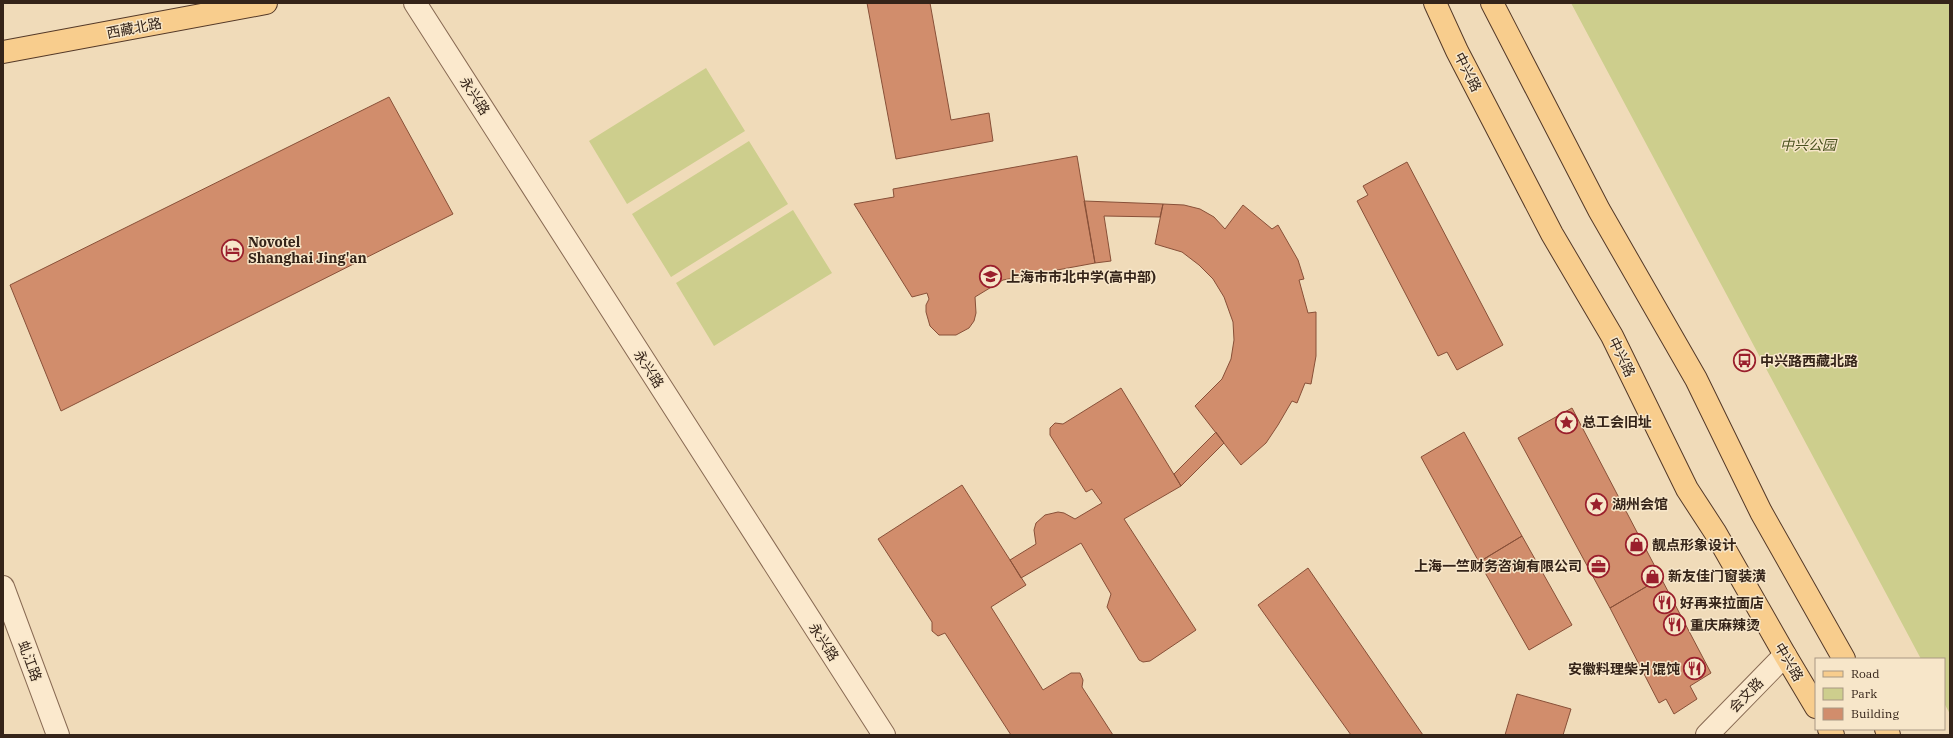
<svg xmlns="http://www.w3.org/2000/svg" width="1953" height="738" font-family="'IBM Plex Serif','Noto Sans SC',serif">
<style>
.green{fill:#cdce8d}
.building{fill:#d18d6c;stroke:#885038}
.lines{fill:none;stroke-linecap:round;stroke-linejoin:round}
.minor-casing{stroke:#886a53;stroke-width:24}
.major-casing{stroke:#543928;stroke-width:24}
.minor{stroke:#fbe9cd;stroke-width:22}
.major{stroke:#f8cd8d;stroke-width:22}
.labels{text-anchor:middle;stroke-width:3;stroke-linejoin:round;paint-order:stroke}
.street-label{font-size:14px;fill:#352419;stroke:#f7e6c9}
.park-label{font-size:14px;font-style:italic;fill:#4b531f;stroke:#f7e6c9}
.poi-label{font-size:14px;font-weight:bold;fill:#352419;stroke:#f7e6c9;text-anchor:start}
</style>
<rect width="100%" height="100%" fill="#f0dbb9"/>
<path class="green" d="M1571 3H1950V714L1944 703V659H1921Z
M706 68 745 131 627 204 589 141Z
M749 141 788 204 671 277 632 214Z
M793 210 832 273 714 346 676 283Z"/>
<path class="building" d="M867 3H930L951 120 989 113 993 141 896 159Z
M389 97 453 214 61 411 10 285Z
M1077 156 1095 263 1003 280 975 297 976 313 974 321 969 328 956 335H939L930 326 926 312V305L929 299 927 293 912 297 854 204 894 197 893 189Z
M1407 162 1503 345 1457 370 1447 352 1438 356 1357 201 1368 195 1363 186Z
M1084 201 1163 204 1160 217 1104 216 1111 261 1095 263Z
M1163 204 1184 205 1200 209 1214 217 1225 229 1243 205 1272 229 1278 225 1298 260 1304 279 1299 280 1308 313 1316 312V356L1311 384 1305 383 1297 403 1292 401 1278 425 1266 443 1241 465 1195 406 1222 379 1231 359 1234 340 1233 322 1224 297 1213 279 1199 265 1182 252 1155 244Z
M1121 388 1181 486 1124 519 1196 630 1150 661 1143 662 1139 660 1107 607 1111 594 1081 543 1021 578 1010 560 1036 544 1034 530 1036 523 1045 515 1058 512 1064 513 1075 519 1102 503 1092 489 1086 492 1050 435V428L1055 423 1063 424Z
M1572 408 1661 578 1610 608 1518 438Z
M1216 432 1224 443 1181 486 1174 474Z
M1464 432 1522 536 1479 562 1421 457Z
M962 485 1026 585 991 607 1043 690 1071 673H1080L1083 680 1082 687 1113 735H1011L945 633 938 636 932 631V622L878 539Z
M1522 536 1572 625 1529 650 1479 562Z
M1308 568 1423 735H1351L1258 605Z
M1661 578 1711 673 1690 686 1697 699 1674 714 1666 699 1659 703 1610 608Z
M1517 694 1571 709 1563 735H1505Z"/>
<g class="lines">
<defs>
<path id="minor" d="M415 3 884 735
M3 587 58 735
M1707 735 1785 655"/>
<path id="major" d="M1435 3 1457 51 1552 234 1612 336 1687 489 1715 532 1785 655 1816 707
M1492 3 1599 210 1696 379 1761 512 1844 659
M3 52 266 3
M1829 729 1833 735
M1886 729 1889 735"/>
</defs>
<use href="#minor" class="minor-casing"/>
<use href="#major" class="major-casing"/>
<use href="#minor" class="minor"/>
<use href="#major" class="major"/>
</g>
<defs>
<symbol id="hotel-ring" viewBox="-11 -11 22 22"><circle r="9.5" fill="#f7e6c9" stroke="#9a1f2c" stroke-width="1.5"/><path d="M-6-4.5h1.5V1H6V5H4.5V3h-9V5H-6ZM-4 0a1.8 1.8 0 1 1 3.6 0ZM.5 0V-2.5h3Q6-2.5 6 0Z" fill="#9a1f2c"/></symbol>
<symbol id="school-ring" viewBox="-11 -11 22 22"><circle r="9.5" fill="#f7e6c9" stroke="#9a1f2c" stroke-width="1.5"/><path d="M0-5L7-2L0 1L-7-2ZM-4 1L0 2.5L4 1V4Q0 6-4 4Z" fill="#9a1f2c"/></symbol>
<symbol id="bus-ring" viewBox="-11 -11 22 22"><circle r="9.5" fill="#f7e6c9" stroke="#9a1f2c" stroke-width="1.5"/><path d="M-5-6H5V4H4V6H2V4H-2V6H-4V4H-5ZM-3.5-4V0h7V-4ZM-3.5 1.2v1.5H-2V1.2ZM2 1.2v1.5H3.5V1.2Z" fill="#9a1f2c"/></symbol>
<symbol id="sight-ring" viewBox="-11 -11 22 22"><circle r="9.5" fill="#f7e6c9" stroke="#9a1f2c" stroke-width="1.5"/><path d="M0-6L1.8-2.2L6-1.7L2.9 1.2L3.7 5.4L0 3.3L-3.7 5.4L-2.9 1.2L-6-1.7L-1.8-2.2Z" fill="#9a1f2c"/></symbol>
<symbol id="shop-ring" viewBox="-11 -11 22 22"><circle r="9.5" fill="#f7e6c9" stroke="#9a1f2c" stroke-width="1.5"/><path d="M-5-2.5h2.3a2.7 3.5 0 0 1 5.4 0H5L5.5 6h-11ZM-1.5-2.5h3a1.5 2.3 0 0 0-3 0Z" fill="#9a1f2c"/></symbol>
<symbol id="office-ring" viewBox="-11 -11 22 22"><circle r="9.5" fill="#f7e6c9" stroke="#9a1f2c" stroke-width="1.5"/><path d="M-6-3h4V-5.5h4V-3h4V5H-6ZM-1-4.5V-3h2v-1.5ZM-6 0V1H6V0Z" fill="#9a1f2c"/></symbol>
<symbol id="restaurant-ring" viewBox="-11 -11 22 22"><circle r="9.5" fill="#f7e6c9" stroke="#9a1f2c" stroke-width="1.5"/><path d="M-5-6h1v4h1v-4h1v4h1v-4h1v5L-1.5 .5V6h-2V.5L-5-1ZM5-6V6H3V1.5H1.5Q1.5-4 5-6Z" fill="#9a1f2c"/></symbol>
</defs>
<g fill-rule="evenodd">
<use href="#hotel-ring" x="220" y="238" width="25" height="25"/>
<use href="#school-ring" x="978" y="264" width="25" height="25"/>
<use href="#bus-ring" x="1732" y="348" width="25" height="25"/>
<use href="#sight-ring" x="1554" y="410" width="25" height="25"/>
<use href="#sight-ring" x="1584" y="492" width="25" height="25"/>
<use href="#shop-ring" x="1624" y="532" width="25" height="25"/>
<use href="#office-ring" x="1586" y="554" width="25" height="25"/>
<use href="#shop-ring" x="1640" y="564" width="25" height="25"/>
<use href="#restaurant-ring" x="1652" y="590" width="25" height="25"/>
<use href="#restaurant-ring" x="1662" y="612" width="25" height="25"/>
<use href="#restaurant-ring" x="1682" y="656" width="25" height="25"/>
</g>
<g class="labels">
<g class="street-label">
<text transform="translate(134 28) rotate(-11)" y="5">西藏北路</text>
<text transform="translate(1468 72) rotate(63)" y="5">中兴路</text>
<text transform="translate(475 96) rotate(57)" y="5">永兴路</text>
<text transform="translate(1622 357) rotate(64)" y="5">中兴路</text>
<text transform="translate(649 369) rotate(57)" y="5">永兴路</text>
<text transform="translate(824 642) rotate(57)" y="5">永兴路</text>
<text transform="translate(30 661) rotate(70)" y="5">虬江路</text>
<text transform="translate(1789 662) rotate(59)" y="5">中兴路</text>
<text transform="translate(1746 695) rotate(-46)" y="5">会文路</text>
</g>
<g class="park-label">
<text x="1808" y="150">中兴公园</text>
</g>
<g class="poi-label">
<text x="248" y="247">Novotel<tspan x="248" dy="16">Shanghai Jing'an</tspan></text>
<text x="1006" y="282">上海市市北中学(高中部)</text>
<text x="1760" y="366">中兴路西藏北路</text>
<text x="1582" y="427">总工会旧址</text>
<text x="1612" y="509">湖州会馆</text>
<text x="1652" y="550">靓点形象设计</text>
<text x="1582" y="571" text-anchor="end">上海一竺财务咨询有限公司</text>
<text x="1668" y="581">新友佳门窗装潢</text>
<text x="1680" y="608">好再来拉面店</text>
<text x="1690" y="630">重庆麻辣烫</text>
<text x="1680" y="674" text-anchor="end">安徽料理柴爿馄饨</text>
</g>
</g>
<rect width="1953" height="738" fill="none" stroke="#352419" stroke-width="8"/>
<rect x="1815" y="658" width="130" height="72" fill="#f7e6c9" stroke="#a99883"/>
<rect x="1823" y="671" width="20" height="6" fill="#f8cd8d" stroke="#a99883"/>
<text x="1851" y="678" font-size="12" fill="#352419">Road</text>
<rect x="1823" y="688" width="20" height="12" fill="#cdce8d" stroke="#a99883"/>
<text x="1851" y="698" font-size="12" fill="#352419">Park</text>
<rect x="1823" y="708" width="20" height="12" fill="#d18d6c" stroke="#a99883"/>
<text x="1851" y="718" font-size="12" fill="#352419">Building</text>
</svg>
